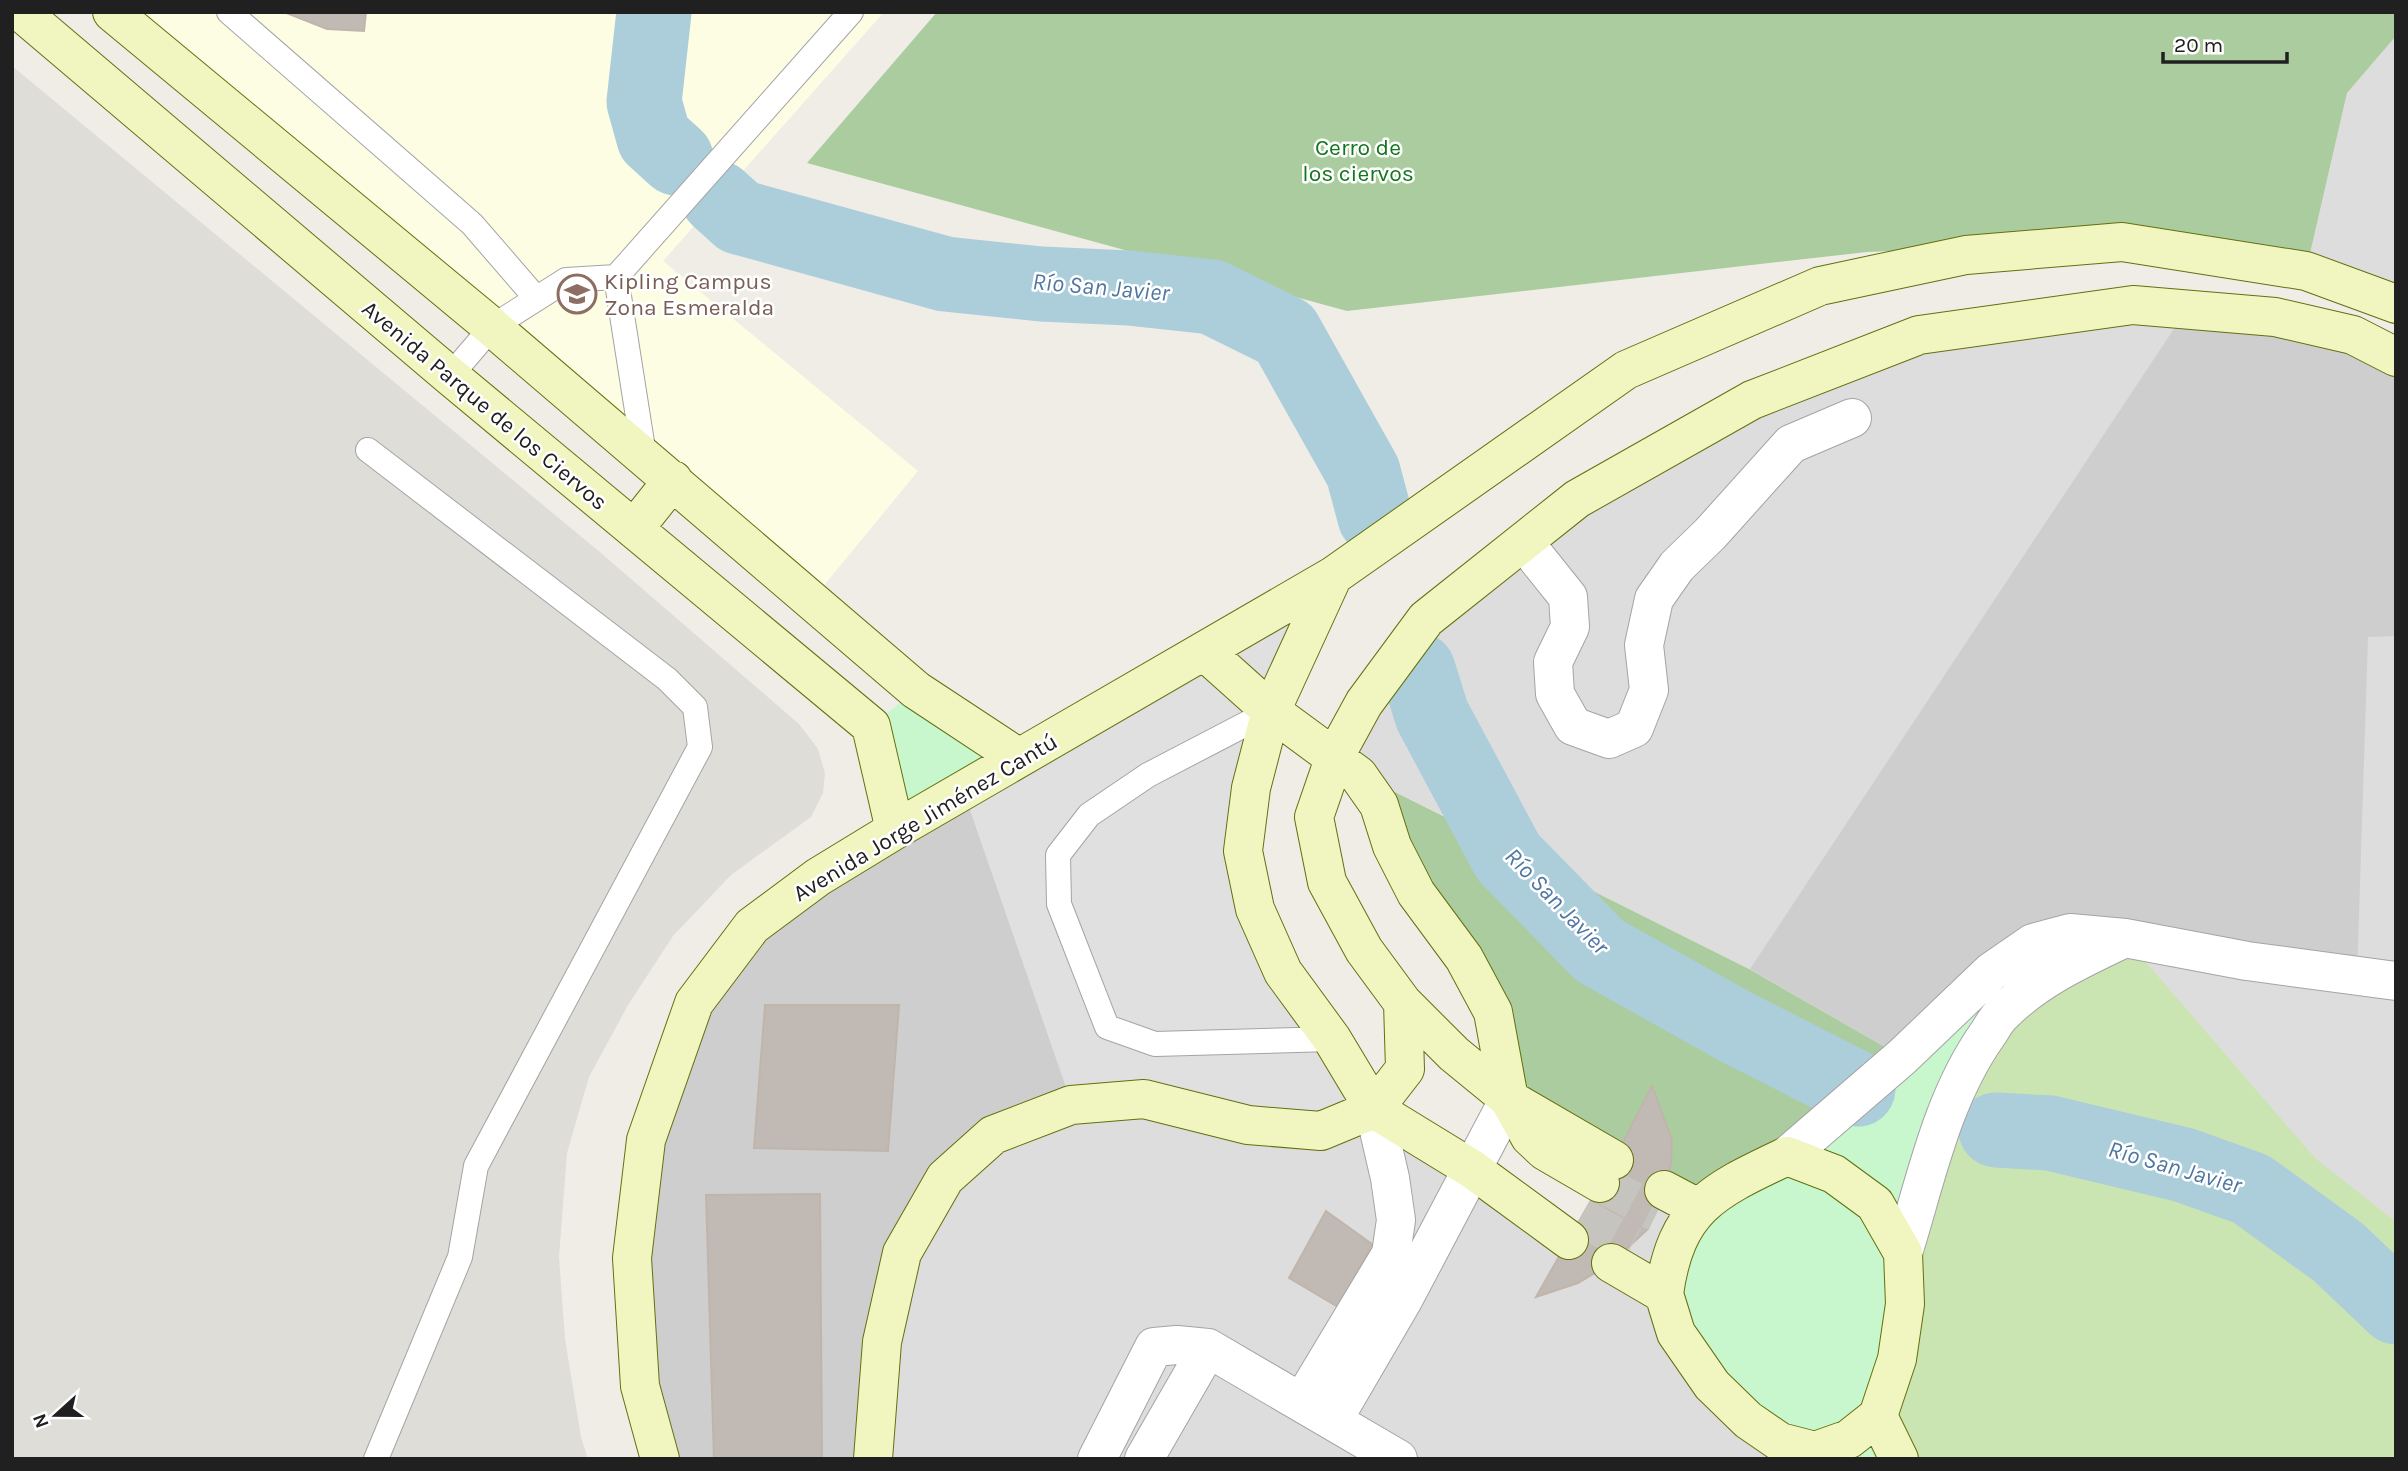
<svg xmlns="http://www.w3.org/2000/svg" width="2408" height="1471" font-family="Karla,sans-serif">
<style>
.residential{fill:#dedddd}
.education{fill:#fcfde3}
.religious{fill:#cecece}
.airport{fill:#dfddd8}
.grass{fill:#cae5b1}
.forest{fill:#abcc9f}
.park{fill:#c8f6cd}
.parking{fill:#e0e0e0}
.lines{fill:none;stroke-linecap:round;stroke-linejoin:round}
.river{stroke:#abceda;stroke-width:75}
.building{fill:#c0b9b4;stroke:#c0b5aa;stroke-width:2}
.secondary-tunnel{stroke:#c6c4bf;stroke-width:38;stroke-dasharray:38 19;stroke-linecap:butt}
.lane-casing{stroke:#a4a4a4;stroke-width:26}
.street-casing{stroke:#a4a4a4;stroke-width:40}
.secondary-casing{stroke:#63700e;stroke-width:40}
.lane{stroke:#fff;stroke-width:24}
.street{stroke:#fff;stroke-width:38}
.secondary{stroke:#f1f5c0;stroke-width:38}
.labels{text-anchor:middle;stroke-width:5;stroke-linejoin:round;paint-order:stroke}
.park-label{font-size:23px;fill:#14771f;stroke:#fff}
.education-label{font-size:23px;fill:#785e54;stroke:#fff;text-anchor:start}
.street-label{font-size:23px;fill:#202020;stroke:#fff}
.water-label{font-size:24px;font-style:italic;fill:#5077a1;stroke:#fff}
</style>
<rect width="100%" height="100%" fill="#f0ede7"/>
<path class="residential" d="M2396 36V304L2306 271 2347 93Z
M2133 305 2396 357V1459H871L880 1338 943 1174 1070 1101 1374 1110 1569 1240 1600 1183 1749 969 1360 774 1364 703 1577 499 1919 335Z"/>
<path class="education" d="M112 12H884L663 261 918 471 812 600Z"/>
<path class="religious" d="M2187 309 2396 357V636L2368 637 2357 976 2125 938 1902 1057 1750 969Z
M1019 758 1145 1099 992 1131 900 1249 871 1459H660L646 1140 752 926Z"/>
<path class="airport" d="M12 66 601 553 799 724 818 749 825 773 823 793 811 817 731 875 673 936 628 1005 589 1077 567 1153 559 1257 565 1339 581 1437 588 1459H12Z"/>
<path class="grass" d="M2125 938 2315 1158 2396 1222V1459H1901L1881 1418 1972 1056Z"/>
<path class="forest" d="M937 12H2396V36L2347 93 2306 271 2122 242 1867 252 1347 311 807 163Z
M1359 774 1749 969 1902 1057 1699 1208 1510 1099 1494 1012Z"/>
<path class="park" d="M916 690 1019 758 895 830 871 726Z
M1991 972 1972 1056 1903 1253 1897 1359 1899 1459H1819L1712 1385 1668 1266 1675 1245Z"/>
<path class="parking" d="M1333 576 1271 711 1255 909 1373 1104 1321 1126 1069 1096 963 790Z"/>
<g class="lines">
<path class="river" d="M654 12 644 102 654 138 676 158
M718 198 739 217 945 274 1041 284 1129 288 1212 297 1285 333 1363 472 1375 517
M1418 670 1432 715 1508 857 1600 951 1738 1028 1858 1089
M1996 1130 2050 1133 2184 1165 2251 1189 2338 1252 2396 1307"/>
</g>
<path class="building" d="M284 12H366L364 31 327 29Z
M765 1005H899L888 1151 754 1148Z
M1652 1086 1672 1140 1671 1164 1664 1190 1648 1229 1611 1263 1578 1283 1536 1297 1614 1160Z
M820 1194 822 1459H714L706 1195Z
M1326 1211 1372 1244 1340 1308 1289 1278Z"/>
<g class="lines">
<path class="secondary-tunnel" d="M1600 1183 1657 1213
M1581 1217 1632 1245"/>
<defs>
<path id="lane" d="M229 12 472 224 536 298
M616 277 644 455
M450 376 492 327 566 280 616 277 851 12
M368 450 667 679 695 707 700 747 476 1166 460 1257 376 1459
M1271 711 1148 775 1089 815 1058 855 1059 904 1107 1027 1155 1044 1332 1039"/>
<path id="street" d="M1524 542 1568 597 1570 627 1553 662 1555 694 1573 726 1609 739 1634 728 1649 690 1644 645 1654 599 1677 566 1710 534 1791 444 1852 418
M1787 1156 1902 1057 1991 972 2033 943 2070 933 2125 938 2247 961 2396 981
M1903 1253C1926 1179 1942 1099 1987 1035 1992 1028 1996 1019 2003 1013 2037 979 2081 959 2125 938
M1302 1402 1391 1254 1396 1220 1390 1178 1374 1109
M1333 1420 1403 1300 1509 1099
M1097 1459 1154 1347 1177 1345 1208 1348 1398 1459
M1144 1459 1208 1348"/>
<path id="secondary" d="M21 12 450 376 871 726 895 830
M112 12 492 327 916 690 1019 758
M634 529 673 480
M1333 576 1271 711 1251 788 1243 851 1255 909 1283 972 1332 1039 1374 1109 1472 1169 1569 1240
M1204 651 1271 711 1358 775 1379 805 1392 846 1416 893 1464 958 1493 1012 1509 1099 1530 1137 1545 1151 1600 1183
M1403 1003 1454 1054 1509 1099 1614 1160
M1374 1109 1405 1069 1403 1003 1364 950 1327 882 1314 817 1335 756 1364 703 1426 619 1577 499 1752 400 1919 335 2133 305 2275 317 2353 335 2396 357
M1664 1190 1698 1208
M1611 1263 1664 1294 1676 1333 1712 1385 1748 1420 1780 1442 1815 1451 1819 1459
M1664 1294C1676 1207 1713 1191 1787 1156L1834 1174 1875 1204 1903 1253 1905 1304 1897 1359 1878 1416 1849 1439 1815 1451
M1878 1416 1899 1459
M660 1459 640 1386 632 1258 646 1140 694 1003 752 926 818 877 895 830 1333 576 1626 370 1820 286 1966 255 2122 242 2306 271 2396 304
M873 1459 882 1342 902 1253 945 1178 993 1135 1071 1105 1144 1099 1248 1125 1321 1131 1374 1109"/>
</defs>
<use href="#lane" class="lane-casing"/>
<use href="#street" class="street-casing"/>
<use href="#secondary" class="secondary-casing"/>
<use href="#lane" class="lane"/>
<use href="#street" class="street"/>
<use href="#secondary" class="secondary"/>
</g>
<defs>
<symbol id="school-ring" viewBox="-11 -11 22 22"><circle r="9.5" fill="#fff" stroke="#8d6e63" stroke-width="1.5"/><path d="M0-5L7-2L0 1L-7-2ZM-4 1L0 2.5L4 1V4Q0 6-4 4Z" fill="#8d6e63"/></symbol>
</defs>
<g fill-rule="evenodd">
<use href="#school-ring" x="555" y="272" width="44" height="44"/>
</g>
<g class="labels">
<g class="park-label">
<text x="1358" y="155">Cerro de<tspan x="1358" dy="26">los ciervos</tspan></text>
</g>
<g class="education-label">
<text x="604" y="289">Kipling Campus<tspan x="604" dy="26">Zona Esmeralda</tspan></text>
</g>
<g class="street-label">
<text transform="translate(485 405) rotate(40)" y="8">Avenida Parque de los Ciervos</text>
<text transform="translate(925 817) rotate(-31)" y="8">Avenida Jorge Jiménez Cantú</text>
</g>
<g class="water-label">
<text transform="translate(1101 287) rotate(5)" y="8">Río San Javier</text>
<text transform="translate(1557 901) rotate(46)" y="8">Río San Javier</text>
<text transform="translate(2175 1167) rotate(16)" y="8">Río San Javier</text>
</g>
</g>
<rect width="2408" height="1471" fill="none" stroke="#202020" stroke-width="28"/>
<g transform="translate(56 1415) rotate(249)" stroke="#ffffff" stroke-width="5" paint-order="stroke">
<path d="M0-5L12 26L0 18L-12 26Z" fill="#202020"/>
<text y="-10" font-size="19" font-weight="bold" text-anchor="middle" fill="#202020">N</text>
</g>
<path d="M2163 52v10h124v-10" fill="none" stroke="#202020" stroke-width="3.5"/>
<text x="2174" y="52" font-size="21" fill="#202020" stroke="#ffffff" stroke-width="5" paint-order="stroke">20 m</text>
</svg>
